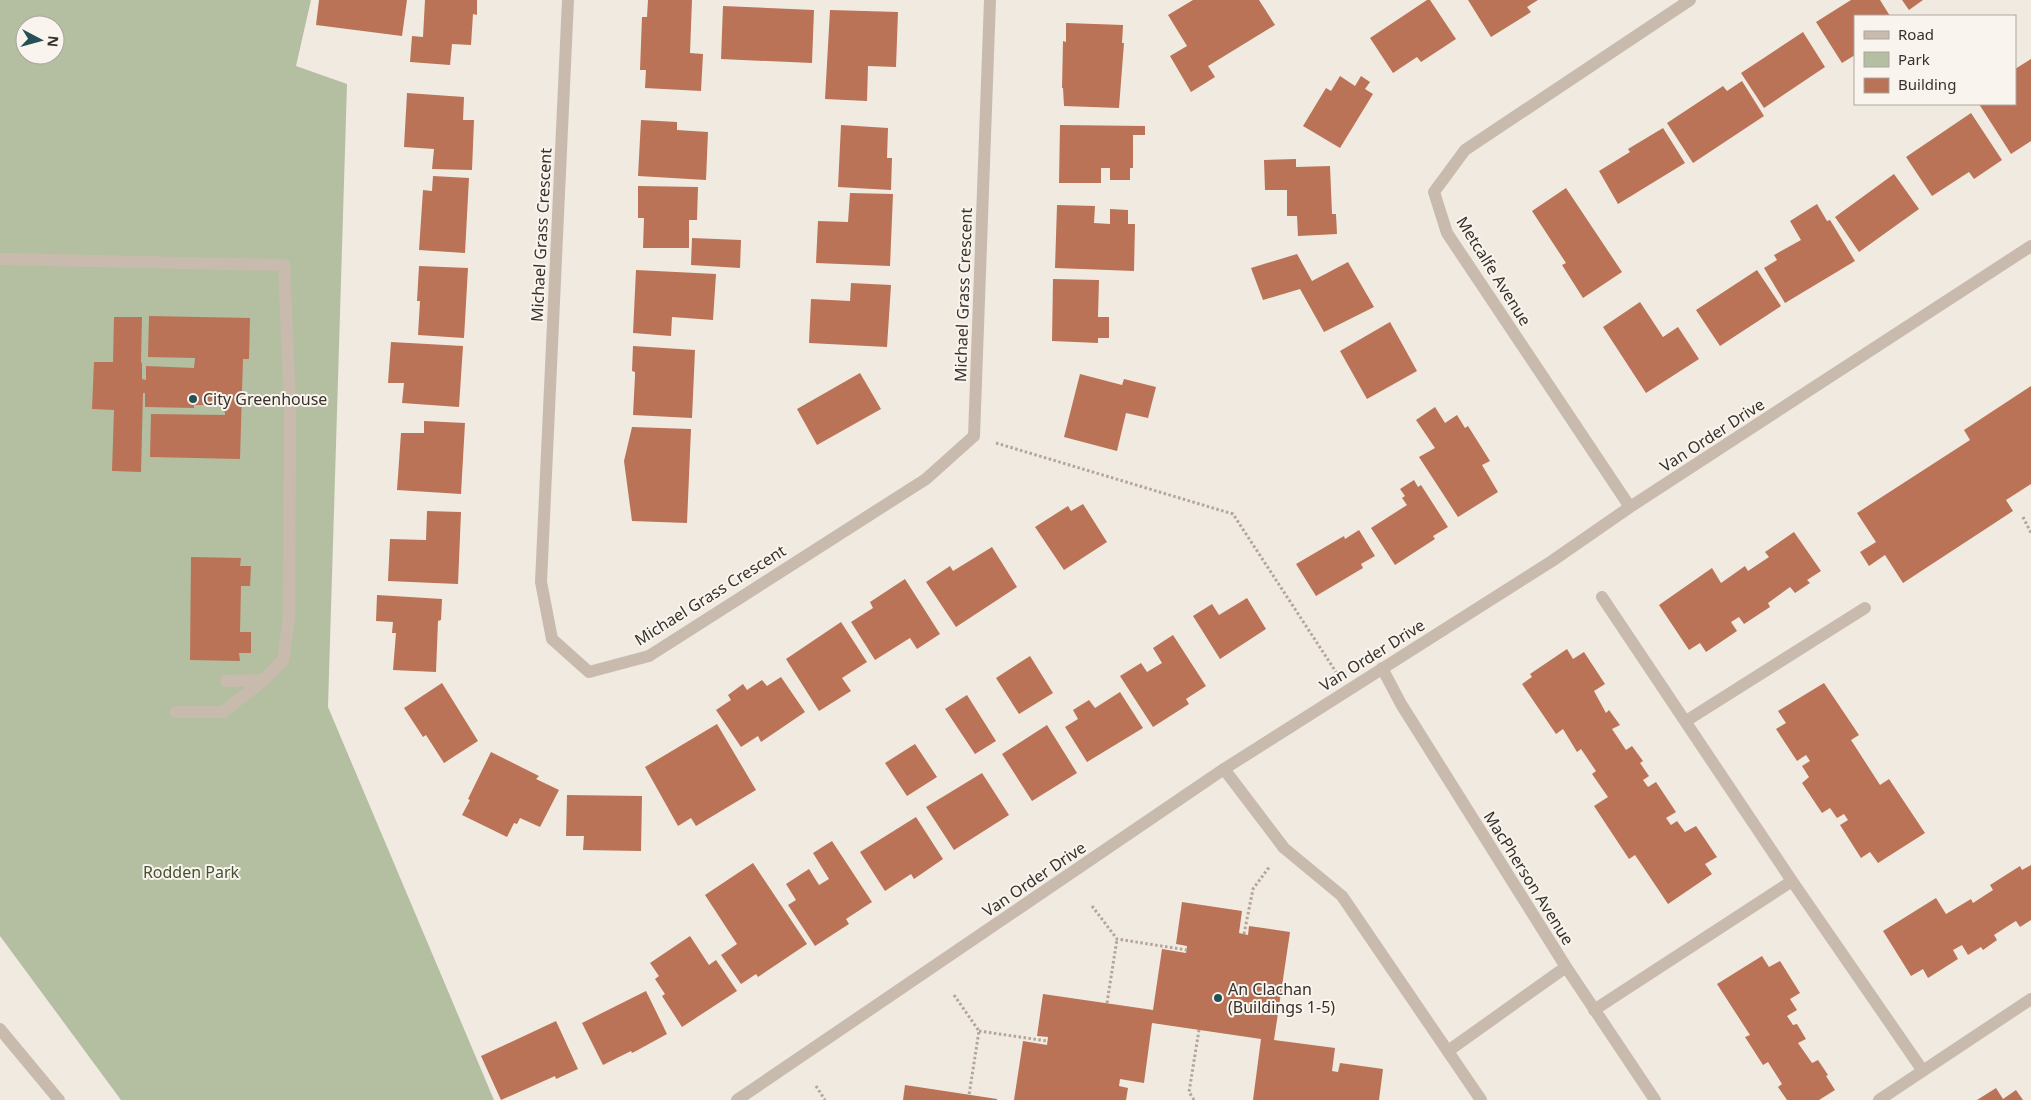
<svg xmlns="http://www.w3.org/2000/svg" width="2031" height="1100" font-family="'Noto Sans',sans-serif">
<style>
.park{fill:#b4bfa2;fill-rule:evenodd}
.building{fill:#ba7356}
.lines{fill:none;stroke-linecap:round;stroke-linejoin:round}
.path{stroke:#b4a598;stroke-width:3;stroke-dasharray:2.5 2.5;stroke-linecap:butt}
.service{stroke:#c8bbae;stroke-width:12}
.minor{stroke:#c8bbae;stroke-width:12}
.poi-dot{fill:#255055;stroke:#f9f4ed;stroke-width:2}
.labels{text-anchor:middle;stroke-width:4;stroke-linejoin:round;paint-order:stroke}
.street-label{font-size:16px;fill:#37302b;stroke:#f9f4ed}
.poi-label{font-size:16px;fill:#37302b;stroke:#f9f4ed;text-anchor:start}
.park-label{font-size:16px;fill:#455331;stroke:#f9f4ed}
</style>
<rect width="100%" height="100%" fill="#f1eae1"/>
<path class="park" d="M0 0H311L296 66 347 84 328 707 494 1100H121L0 936ZM25 25H55V55H25Z"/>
<path class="building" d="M319 0H407L402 36 316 25Z
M425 0H477V15L473 14 471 45 452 44 450 65 410 62 412 36 423 37Z
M648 0H692L690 53 703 54 701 91 645 88 646 70H640L642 17H647Z
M1193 0H1259L1275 25 1208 66 1215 77 1191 92 1170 56 1187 46 1168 15Z
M1427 0H1430L1456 39 1421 62 1417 57 1393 73 1370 38Z
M1468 0H1538L1527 7 1531 12 1491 37Z
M1851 0H1880L1890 16H1855V55L1842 63 1816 22Z
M1902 0H1923L1909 10Z
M723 6 814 10 812 63 721 59Z
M830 10 898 12 896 67 868 66 867 101 825 99Z
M1066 23 1123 25 1122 43H1124L1119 108 1064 106 1063 88H1062L1063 41 1066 42Z
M1803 32 1825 67 1764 108 1741 73Z
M2031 59V141L2011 154 1979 104H2015V69Z
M1340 76 1355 86 1361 76 1370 82 1365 89 1373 94 1340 148 1303 126 1326 88 1331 91Z
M1742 81 1764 116 1693 163 1667 123 1723 86 1727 91Z
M407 93 464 97 463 120H474L472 170 432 169 434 149 404 147Z
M1971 113 2002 160 1974 179 1969 172 1932 196 1906 157Z
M641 120 677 122V130L708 132 706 180 638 176Z
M841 125 888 128 887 158H892L891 190 838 187Z
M1060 125 1145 126V135H1133V168H1130V180H1110V168H1101V183H1059Z
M1663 128 1685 163 1618 204 1599 171 1630 152 1628 149Z
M1296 159V167L1330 166 1332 214H1336L1337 234 1298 236 1297 216H1287V190H1265L1264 160Z
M1894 174 1919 209 1859 252 1835 217Z
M433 176 469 178 465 253 419 250 423 190 432 191Z
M638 186 698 187 697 220H689V248H643L644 218H638Z
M1566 188 1622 272 1583 298 1562 265 1566 263 1564 260 1532 211Z
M850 193 893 194 890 266 816 263 818 221 848 222Z
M1817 204 1827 221 1830 220 1855 261 1785 303 1764 268 1777 260 1774 255 1801 240 1790 221Z
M1057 205 1095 206 1094 223 1110 224V209L1128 210V224H1135L1134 271 1055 268Z
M692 238 741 240 740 268 691 265Z
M1297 254 1312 281 1348 262 1374 307 1324 332 1300 289 1263 300 1251 268Z
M419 266 468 268 464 338 418 335 420 301H417Z
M636 270 716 274 713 320 672 317 671 336 633 333Z
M1757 270 1781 306 1720 346 1696 310Z
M1053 279 1099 280 1098 317H1109V338H1098V343L1052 341Z
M851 283 891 285 887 347 809 343 811 299 850 301Z
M1640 302 1663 337 1678 327 1699 359 1646 393 1603 327Z
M149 316 250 318 249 359H243L240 459 150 457 151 414 225 415 224 405H194V408L145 407V393H143L141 472 112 471 114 410 92 409 94 362H113L114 317H142L141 362 142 363V379L146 380V366L194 368 195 358 148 357Z
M1390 322 1417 371 1367 399 1340 351Z
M391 342 463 346 459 407 402 403 404 383H388Z
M633 346 695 350 692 418 633 415 635 376V372L632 371Z
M860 373 881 409 817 445 797 409Z
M1080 374 1122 385 1124 379 1156 387 1148 418 1126 413 1117 451 1064 437Z
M2031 386V484L2006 500 2013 511 1903 583 1885 555 1869 566 1860 552 1876 542 1857 513 1970 440 1964 430Z
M1435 407 1445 423 1457 415 1465 428 1468 426 1490 461 1482 465 1498 492 1458 517 1419 457 1435 448 1416 420Z
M424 421 465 423 461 494 397 490 401 433H424Z
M632 427 691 429 687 523 632 521 624 461Z
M1414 480 1418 487 1421 485 1448 527 1433 536 1435 539 1395 565 1371 528 1407 505 1402 498 1405 496 1400 489Z
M1083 504 1107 542 1064 570 1035 527 1068 506 1071 511Z
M427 511 461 512 458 584 388 581 390 539 426 540Z
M1359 530 1375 556 1361 564 1363 568 1316 596 1296 564 1344 536 1345 539Z
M1794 532 1821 571 1807 580 1810 583 1795 593 1790 587 1768 603 1770 607 1744 624 1739 617 1731 622 1737 631 1706 652 1700 643 1689 650 1659 605 1712 568 1721 583 1745 566 1748 571 1769 557 1765 552Z
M992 547 1017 587 956 627 926 582 950 566 953 571Z
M191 557 241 558 240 566H251L250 586H241L240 632H251V653H239L240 661 190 660Z
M905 579 940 634 917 649 910 638 875 660 851 622 873 608 870 602Z
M377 595 442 599 441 620 438 621 436 672 393 670 396 633H392L393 622 376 621Z
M1247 598 1266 629 1220 659 1193 616 1212 604 1219 615Z
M841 622 867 662 842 678 851 691 819 711 786 659Z
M1173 635 1206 686 1186 699 1189 704 1153 727 1120 676 1141 663 1147 672 1162 663 1153 648Z
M1567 649 1573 659 1584 652 1605 684 1594 691 1606 713 1609 710 1620 725 1612 729 1626 750 1632 746 1643 761 1640 763 1649 776 1643 780 1648 787 1656 782 1676 812 1666 818 1671 825 1677 821 1685 832 1696 826 1717 857 1705 864 1712 874 1668 904 1635 855 1629 859 1594 806 1608 797 1592 774 1596 771 1581 749 1577 752 1563 729 1556 734 1522 684 1532 677 1530 674Z
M1030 656 1053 693 1019 714 996 678Z
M781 677 805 712 761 742 758 736 741 747 716 710 731 700 728 695 743 684 747 690 762 680 767 686Z
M442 683 478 741 444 763 426 735 423 737 404 708Z
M1824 683 1859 735 1851 740 1880 785 1889 779 1925 833 1878 863 1870 852 1861 858 1840 825 1848 820 1844 814 1837 818 1830 808 1822 813 1802 783 1809 777 1802 766 1810 761 1806 755 1797 761 1776 729 1786 723 1778 711Z
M1120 692 1143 728 1087 762 1065 727 1078 719 1073 710 1089 700 1095 708Z
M967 695 996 741 975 754 945 709Z
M717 724 756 790 696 826 691 818 678 826 645 767Z
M1047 725 1077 773 1032 801 1002 754Z
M915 744 937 777 907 796 885 763Z
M491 752 539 776 536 779 559 790 540 827 520 818 517 824 514 823 507 837 462 815 470 800 468 799Z
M982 773 1009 815 954 850 926 807Z
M567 795 642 796 641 851 583 850 584 836H566Z
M916 817 943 859 914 879 911 874 885 891 860 852Z
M832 841 872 902 846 919 849 924 815 946 788 905 796 900 786 884 809 869 819 885 829 879 813 853Z
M753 863 807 944 758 977 756 974 741 984 721 955 737 944 705 895Z
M2031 865V920L2020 927 2016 921 2011 924 1994 935 1997 940 1983 950 1981 947 1968 955 1962 945 1953 950 1958 959 1928 978 1923 969 1911 976 1883 931 1936 898 1946 914 1971 899 1973 903 1993 890 1990 885 2020 866 2022 870Z
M1182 902 1242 911 1239 933 1248 935 1249 926 1290 932 1274 1040 1335 1048 1332 1071 1338 1072 1340 1063 1383 1069 1379 1100H1253L1261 1039 1152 1023 1144 1083 1120 1079 1119 1086 1128 1088 1126 1100H1014L1023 1041 1047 1045 1048 1037 1037 1036 1043 994 1153 1010 1162 949 1186 953 1187 946 1176 944Z
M690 936 709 965 716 960 737 991 682 1027 662 996 665 994 655 979 659 976 650 963Z
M1762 956 1769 967 1780 961 1800 993 1790 999 1797 1010 1787 1016 1793 1025 1797 1024 1806 1039 1798 1043 1812 1063 1818 1060 1828 1075 1826 1076 1835 1090 1819 1100H1787L1778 1087 1782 1084 1768 1062 1763 1065 1745 1037 1750 1035 1717 984Z
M646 991 667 1034 636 1051 632 1053 631 1051 603 1065 582 1023Z
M556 1021 578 1069 556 1079 555 1076 501 1100 481 1056Z
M905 1085 997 1099V1100H903Z
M1996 1088 2003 1099 2016 1090 2023 1100H1977Z"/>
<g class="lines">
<path class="path" d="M996 443 1233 514 1336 672
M2023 517 2031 533
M1092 906 1117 939 1187 950
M1244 934 1253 889 1270 866
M954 995 979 1031 969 1095
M1107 1003 1117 939
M979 1031 1047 1041
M816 1086 825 1100
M1194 1100 1189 1092 1199 1030"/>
<path class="service" d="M0 259 284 265 290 407 289 618 283 660 264 680 226 681
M1602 597 1792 881 1923 1071
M176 712H223L264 680
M1686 721 1865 608
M1224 769 1284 848 1342 896 1481 1100
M1594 1010 1792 881
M1448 1051 1566 967
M1879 1100 2031 999"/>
<path class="minor" d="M568 0 541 582 552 639 589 672 649 656 926 479 974 436 990 0
M1630 507 1447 233 1434 192 1465 150 1690 0
M1382 668 1401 704 1566 967 1655 1100
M0 1029 59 1100
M737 1100 1224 769 1552 561 1630 507 2031 246"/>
</g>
<g class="poi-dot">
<circle cx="193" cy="399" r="5"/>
<circle cx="1218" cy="998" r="5"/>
</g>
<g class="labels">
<g class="street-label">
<text transform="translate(541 235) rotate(-87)" y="6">Michael Grass Crescent</text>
<text transform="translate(1494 271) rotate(58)" y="6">Metcalfe Avenue</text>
<text transform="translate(963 295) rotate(-88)" y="6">Michael Grass Crescent</text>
<text transform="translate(1712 435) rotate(-33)" y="6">Van Order Drive</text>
<text transform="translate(710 595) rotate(-32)" y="6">Michael Grass Crescent</text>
<text transform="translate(1372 655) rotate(-32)" y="6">Van Order Drive</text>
<text transform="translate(1529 878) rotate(58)" y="6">MacPherson Avenue</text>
<text transform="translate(1034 879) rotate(-34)" y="6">Van Order Drive</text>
</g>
<g class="poi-label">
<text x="203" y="405">City Greenhouse</text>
<text x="1228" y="995">An Clachan<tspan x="1228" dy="18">(Buildings 1-5)</tspan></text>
</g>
<g class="park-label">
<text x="191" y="878">Rodden Park</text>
</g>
</g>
<rect x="1854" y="15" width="162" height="90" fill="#f9f4ed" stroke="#aba69f"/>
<rect x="1864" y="31" width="25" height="8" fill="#c8bbae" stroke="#aba69f"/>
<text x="1898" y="40" font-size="15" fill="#37302b">Road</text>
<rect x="1864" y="52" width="25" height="15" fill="#b4bfa2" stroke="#aba69f"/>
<text x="1898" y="65" font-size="15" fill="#37302b">Park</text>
<rect x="1864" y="78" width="25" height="15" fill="#ba7356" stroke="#aba69f"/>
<text x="1898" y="90" font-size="15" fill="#37302b">Building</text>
<g transform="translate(40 40) rotate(96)"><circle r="24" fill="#f9f4ed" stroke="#aba69f"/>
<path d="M0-4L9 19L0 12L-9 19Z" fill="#255055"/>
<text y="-8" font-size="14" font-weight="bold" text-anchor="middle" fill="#37302b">N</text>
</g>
</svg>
